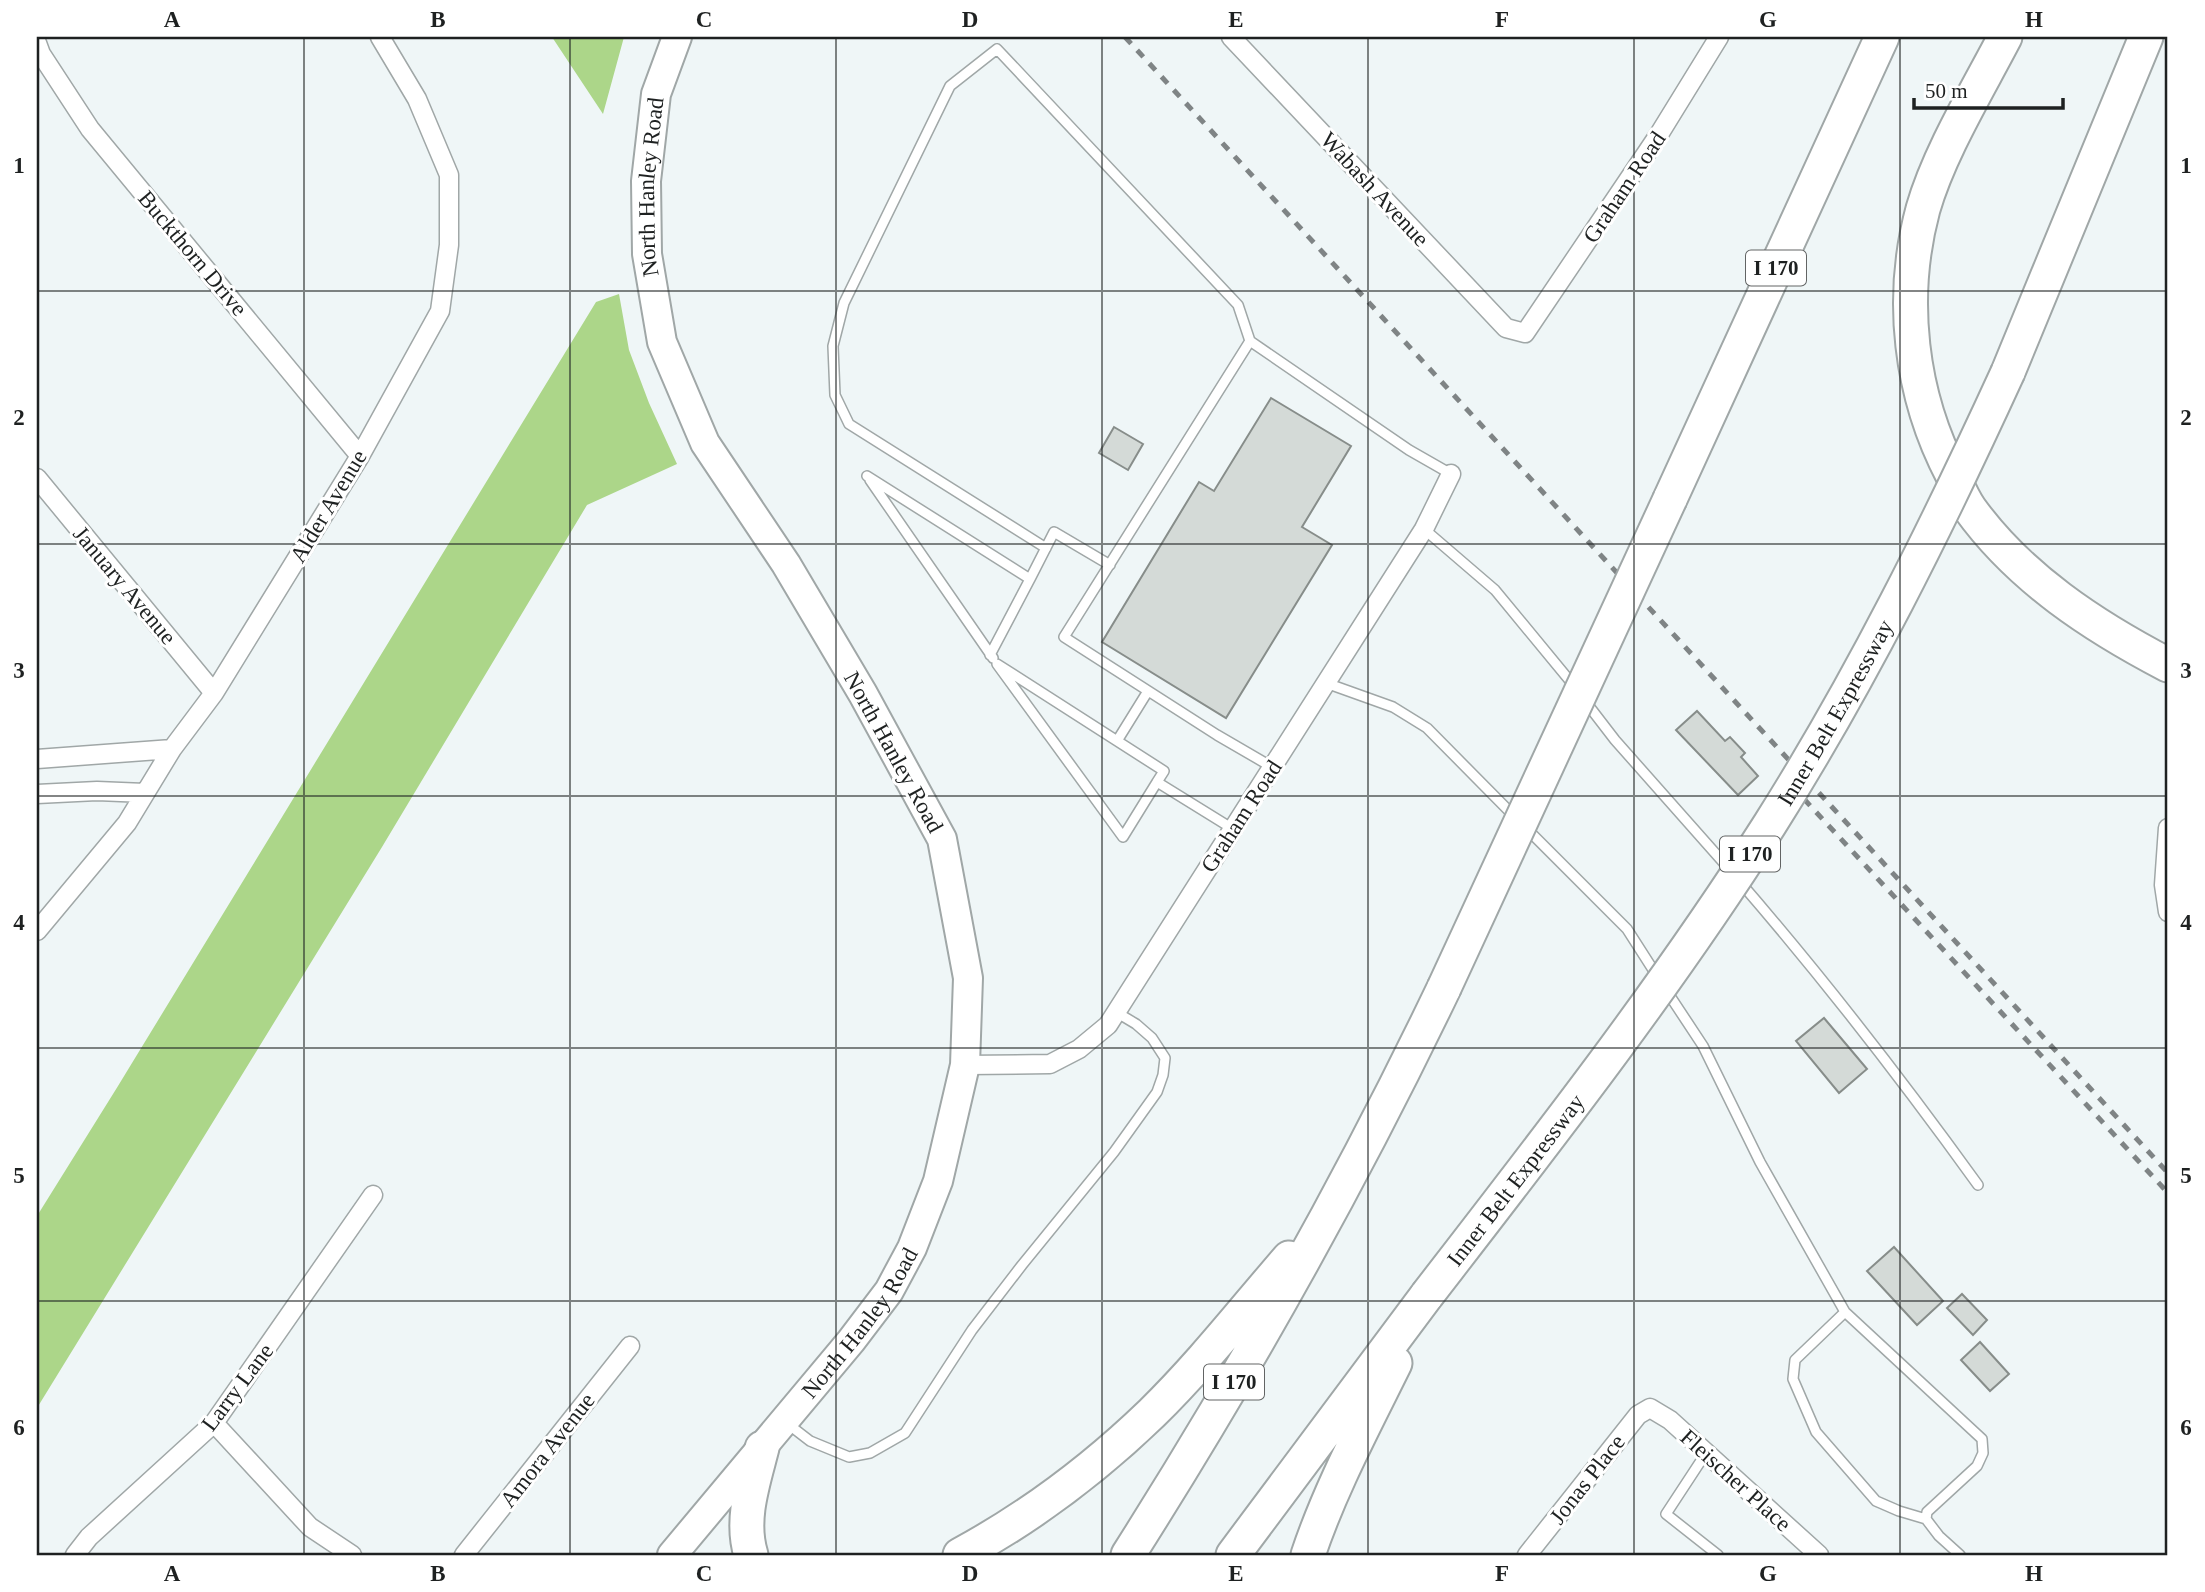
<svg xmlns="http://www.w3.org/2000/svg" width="2205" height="1592" font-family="'Times New Roman',serif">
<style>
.green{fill:#acd689}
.building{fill:#d4dad7;stroke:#878d8a;stroke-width:2}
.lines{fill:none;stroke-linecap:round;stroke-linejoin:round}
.service-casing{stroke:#a0a7a7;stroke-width:12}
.minor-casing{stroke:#a0a7a7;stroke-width:21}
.primary-casing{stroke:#a0a7a7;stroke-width:32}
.motorway-casing{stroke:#a0a7a7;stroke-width:37}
.service{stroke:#fff;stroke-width:9}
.minor{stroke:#fff;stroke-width:18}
.primary{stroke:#fff;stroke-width:28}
.motorway{stroke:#fff;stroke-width:33}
.rail{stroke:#7f8485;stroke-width:5;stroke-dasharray:9 9;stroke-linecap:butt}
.motorway-bridge-casing{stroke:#a0a7a7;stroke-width:37;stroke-linecap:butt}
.motorway-bridge{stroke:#fff;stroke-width:33}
.grid{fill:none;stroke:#1e2121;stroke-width:2;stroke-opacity:0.55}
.labels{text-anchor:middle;stroke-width:6;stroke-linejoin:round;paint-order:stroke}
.shield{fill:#fff;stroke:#626464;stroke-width:2}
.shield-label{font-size:21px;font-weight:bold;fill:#1e2121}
.street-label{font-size:23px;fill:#1e2121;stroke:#fff}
.neatline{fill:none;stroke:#1e2121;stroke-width:2.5}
.grid-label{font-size:23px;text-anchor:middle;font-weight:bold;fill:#1e2121}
</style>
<rect width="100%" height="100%" fill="#eff6f7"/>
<path class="green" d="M552 37H624L603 114Z
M619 294 629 350 649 403 677 464 587 505 382 847 37 1408V1216L118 1086 596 302Z"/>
<path class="building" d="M1271 398 1351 446 1302 527 1332 545 1226 718 1102 642 1199 482 1214 491Z
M1114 427 1143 444 1128 470 1099 453Z
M1697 711 1725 741 1730 737 1745 753 1741 757 1758 776 1738 795 1676 730Z
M1824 1018 1867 1069 1839 1093 1796 1041Z
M1894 1247 1943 1301 1917 1325 1867 1271Z
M1962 1294 1987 1320 1973 1335 1947 1308Z
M1980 1342 2009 1374 1990 1391 1961 1360Z"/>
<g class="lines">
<defs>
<path id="service" d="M867 476 1030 579 990 655
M870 480 993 658
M1424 529 1495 590 1575 687
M1046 548 849 424 835 395 833 346 844 303 950 86 997 49 1238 305 1250 341
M1030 579 1054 532 1110 565
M1326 683 1393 707 1427 728 1515 817
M1585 701 1615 740 1731 871
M1117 741 1148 691
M1272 767 1217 735 1064 637 1250 341 1409 450 1451 474
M1157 782 1123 837 997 664 1164 771 1157 782 1233 829
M1525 827 1627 929 1659 979
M1740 882C1824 979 1903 1081 1978 1185
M1666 990 1703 1046 1760 1162 1845 1312 1982 1439 1983 1453 1977 1466 1927 1512 1926 1519 1939 1536 1960 1555
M1845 1312 1795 1360 1793 1379 1816 1432 1876 1501 1899 1511 1926 1519
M788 1424 810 1441 849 1457 870 1453 905 1433 972 1330 1022 1265 1114 1152 1157 1092 1163 1075 1165 1058 1152 1038 1136 1024 1116 1012
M1706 1453 1666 1514 1718 1555"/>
<path id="minor" d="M1231 37 1506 328 1525 333 1658 136 1719 37
M37 43 41 54 90 129 360 456
M37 478 214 693
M37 759 172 749
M37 794 97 791 145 793
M2168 828 2164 885 2168 912
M37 931 127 823 172 749 214 693 360 456 440 311 449 245V175L417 99 380 37
M965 1065 1050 1064 1079 1049 1108 1025 1424 529 1451 474
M214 1423 310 1527 352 1555
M75 1555 89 1537 214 1423 373 1195
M464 1555 630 1346
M1527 1555 1638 1415 1650 1408 1670 1420 1819 1555"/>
<g id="primary">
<path id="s1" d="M672 1555 851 1341 889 1291 912 1248 938 1181 965 1065 968 978 942 839 863 694 786 564 705 443 662 342 647 254 646 181 656 94 677 37"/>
</g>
<path id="motorway" d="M2005 37C1978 89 1939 153 1923 209 1899 298 1910 395 1953 476 1958 487 1963 499 1970 509 2020 578 2093 626 2168 665
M2008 372 2146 37
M1670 499 1882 37
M751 1555C740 1520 753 1483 762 1448
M960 1555C1030 1517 1095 1468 1152 1413 1201 1365 1244 1310 1289 1258
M1128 1555C1244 1372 1350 1184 1444 988
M1233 1555 1427 1295
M1308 1555C1330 1489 1364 1426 1395 1363"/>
</defs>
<use href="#service" class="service-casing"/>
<use href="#minor" class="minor-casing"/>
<use href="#primary" class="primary-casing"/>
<use href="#motorway" class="motorway-casing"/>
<use href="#service" class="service"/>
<use href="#minor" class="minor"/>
<use href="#primary" class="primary"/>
<use href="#motorway" class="motorway"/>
<path class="rail" d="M1125 37 2168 1173
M1804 799 2168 1193"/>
<defs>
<g id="motorway-bridge">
<path d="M1444 988 1670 499"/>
<path id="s2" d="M1427 1295C1546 1141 1665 989 1770 824 1861 680 1937 527 2008 372"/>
</g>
</defs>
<use href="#motorway-bridge" class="motorway-bridge-casing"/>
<use href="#motorway-bridge" class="motorway-bridge"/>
</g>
<path class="grid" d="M304 37V1555M570 37V1555M836 37V1555M1102 37V1555M1368 37V1555M1634 37V1555M1900 37V1555M37 291H2168M37 544H2168M37 796H2168M37 1048H2168M37 1301H2168"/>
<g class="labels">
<g class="shield">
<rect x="1746" y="250.5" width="60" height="35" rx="5"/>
<rect x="1720" y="836.5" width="60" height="35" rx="5"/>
<rect x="1204" y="1364.5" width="60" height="35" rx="5"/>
</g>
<g class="shield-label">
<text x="1776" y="275">I 170</text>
<text x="1750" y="861">I 170</text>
<text x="1234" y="1389">I 170</text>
</g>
<g class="street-label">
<text dy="8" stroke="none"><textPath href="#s1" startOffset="1538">North Hanley Road</textPath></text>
<text transform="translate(1624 187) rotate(-56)" y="8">Graham Road</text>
<text transform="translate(1375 189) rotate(47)" y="8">Wabash Avenue</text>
<text transform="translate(193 253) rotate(50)" y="8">Buckthorn Drive</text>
<text transform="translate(328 506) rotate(-59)" y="8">Alder Avenue</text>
<text transform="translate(125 585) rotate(50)" y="8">January Avenue</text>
<text dy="8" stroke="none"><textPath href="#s2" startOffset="712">Inner Belt Expressway</textPath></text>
<text transform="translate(894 752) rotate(61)" y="8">North Hanley Road</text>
<text transform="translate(1241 816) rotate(-57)" y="8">Graham Road</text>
<text dy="8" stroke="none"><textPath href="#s2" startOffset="145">Inner Belt Expressway</textPath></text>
<text dy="8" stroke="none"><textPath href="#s1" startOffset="299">North Hanley Road</textPath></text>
<text transform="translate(237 1387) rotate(-53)" y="8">Larry Lane</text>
<text transform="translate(547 1450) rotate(-52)" y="8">Amora Avenue</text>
<text transform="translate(1587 1479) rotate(-52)" y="8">Jonas Place</text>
<text transform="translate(1736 1480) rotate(42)" y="8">Fleischer Place</text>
</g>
</g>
<rect width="2205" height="1592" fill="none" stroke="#ffffff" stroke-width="77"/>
<path d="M1914 98v10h149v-10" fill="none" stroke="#1e2121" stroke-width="3.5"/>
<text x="1925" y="98" font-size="21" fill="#1e2121" stroke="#ffffff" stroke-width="5" paint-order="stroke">50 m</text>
<rect x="38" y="38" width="2128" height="1516" class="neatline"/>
<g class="grid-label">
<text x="172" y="27">A</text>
<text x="438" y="27">B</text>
<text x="704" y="27">C</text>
<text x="970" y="27">D</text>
<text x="1236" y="27">E</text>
<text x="1502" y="27">F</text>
<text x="1768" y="27">G</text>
<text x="2034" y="27">H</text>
<text x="19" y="173">1</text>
<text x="2186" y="173">1</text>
<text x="19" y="425">2</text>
<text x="2186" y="425">2</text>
<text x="19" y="678">3</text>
<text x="2186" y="678">3</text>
<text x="19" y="930">4</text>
<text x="2186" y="930">4</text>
<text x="19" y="1183">5</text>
<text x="2186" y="1183">5</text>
<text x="19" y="1435">6</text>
<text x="2186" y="1435">6</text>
<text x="172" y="1581">A</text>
<text x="438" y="1581">B</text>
<text x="704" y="1581">C</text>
<text x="970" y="1581">D</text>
<text x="1236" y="1581">E</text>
<text x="1502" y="1581">F</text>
<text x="1768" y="1581">G</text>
<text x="2034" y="1581">H</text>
</g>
</svg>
